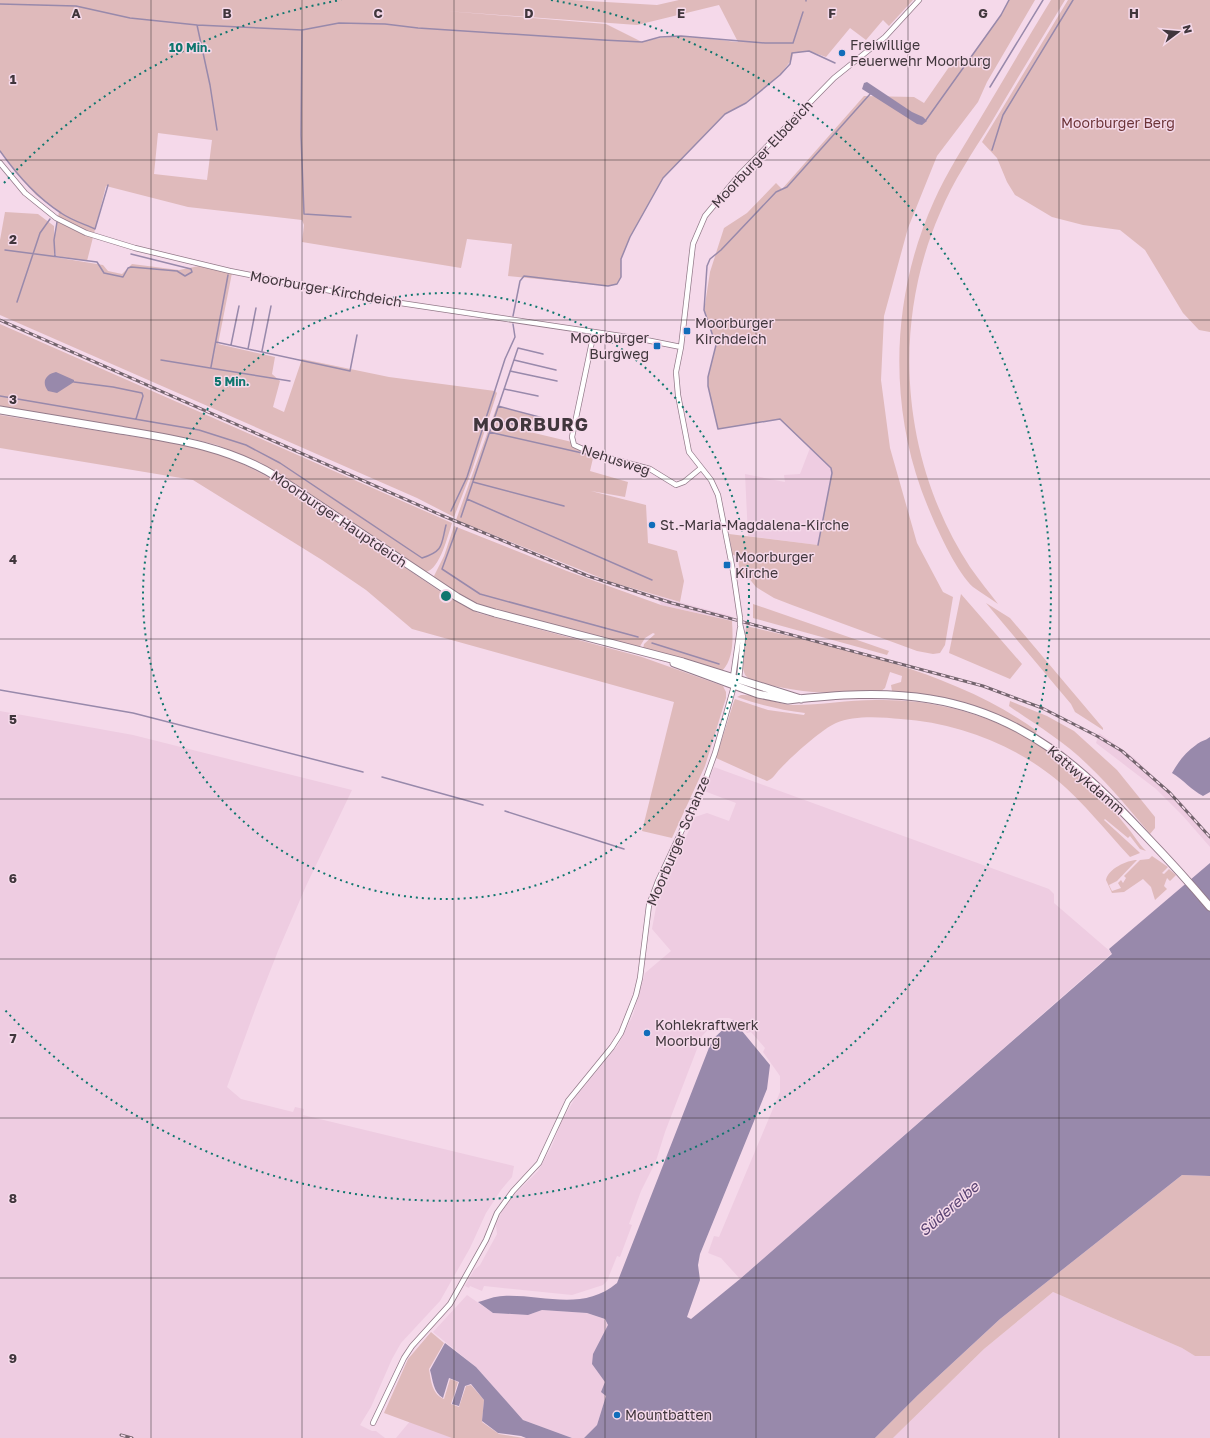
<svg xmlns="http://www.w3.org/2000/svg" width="1210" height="1438" font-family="'Golos Text',sans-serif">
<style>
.built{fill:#eecce1}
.green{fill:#dfbabb;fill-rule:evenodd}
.water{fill:#9889ab}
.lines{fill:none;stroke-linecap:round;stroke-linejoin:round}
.stream{stroke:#9889ab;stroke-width:1.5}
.minor-casing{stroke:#937b8a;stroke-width:6}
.secondary-casing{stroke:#937b8a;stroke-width:9}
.minor{stroke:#fff;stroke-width:4.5}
.secondary{stroke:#fff;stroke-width:7}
.rail-casing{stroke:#73646d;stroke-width:3}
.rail{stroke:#f5d9ea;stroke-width:1.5;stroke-dasharray:4.5;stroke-linecap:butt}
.minor-bridge-casing{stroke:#937b8a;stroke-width:6;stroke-linecap:butt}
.minor-bridge{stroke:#fff;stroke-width:4.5}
.grid{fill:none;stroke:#40363c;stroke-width:1;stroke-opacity:0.55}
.ring{fill:none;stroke:#0f766e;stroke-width:2;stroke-dasharray:2 4}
.poi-dot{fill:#116dba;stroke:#f5d9ea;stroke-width:1.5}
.labels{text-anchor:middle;stroke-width:3;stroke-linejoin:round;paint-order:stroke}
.poi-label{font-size:14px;fill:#40363c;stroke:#f5d9ea;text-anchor:start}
.park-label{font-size:14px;fill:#6c3337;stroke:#f5d9ea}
.street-label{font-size:14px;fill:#40363c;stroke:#f5d9ea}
.water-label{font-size:15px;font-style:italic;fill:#584272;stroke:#f5d9ea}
.district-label{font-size:18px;font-weight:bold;letter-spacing:1px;fill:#40363c;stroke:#f5d9ea}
.grid-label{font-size:13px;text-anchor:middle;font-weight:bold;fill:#40363c;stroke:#f5d9ea;stroke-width:3;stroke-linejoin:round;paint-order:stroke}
.centre{fill:#0f766e;stroke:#f5d9ea;stroke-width:2}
.ring-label{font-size:12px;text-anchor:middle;font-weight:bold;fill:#0f766e;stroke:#f5d9ea;stroke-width:3;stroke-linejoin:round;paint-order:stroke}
</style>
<rect width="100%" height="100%" fill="#f5d9ea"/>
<path class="built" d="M810 448 831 468 832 473 818 545 748 536 745 474 785 482 784 475 800 474Z
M657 596 731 616 732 621 661 605Z
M0 711 133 735 352 790 306 886 278 951 256 1007 227 1087 241 1099 293 1112 295 1107 304 1109 303 1115 514 1166 512 1177 501 1190 486 1213 470 1248 440 1301 401 1343 392 1359 371 1407 360 1425 372 1431H376L385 1438H0Z
M1099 733 1133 757 1182 803 1210 836V847L1183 816 1156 789 1096 743Z
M714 767 1049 889 1054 894V903L1112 953 740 1279 721 1258 708 1253 714 1236 719 1237 780 1092V1076L763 1052 765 1048 751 1032 747 1033 736 1021 729 1018H719L702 1036 665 1132 656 1161 641 1191 629 1224 632 1225 620 1257 617 1256 607 1281 603 1285 572 1295 484 1286 482 1291 470 1286 469 1288 465 1286 474 1270 480 1265 497 1234 496 1225 502 1211 515 1194 538 1171 551 1148 562 1121 575 1098 618 1045 633 1015 645 973 671 951 652 929 657 902 662 890 695 817 707 813 729 821 736 803 704 791Z
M1053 1292 1182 1348 1195 1356H1210V1438H893L984 1349Z
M467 1295 493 1313 528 1315 542 1310 587 1313 604 1319 608 1325 605 1382 602 1392 606 1396 597 1425 584 1438H572L523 1420 476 1367 433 1332Z
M411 1420 462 1438H396Z"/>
<path class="green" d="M0 0H572L657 5 679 0H913L889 26 883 20 866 40 850 28 826 57 809 51 793 53 792 59 780 75 746 103 725 114 663 178 630 237 621 259V277L617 284 608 286 508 276 512 244 467 239 461 268 302 242 304 225 302 220 188 207 106 186 87 261 56 256 54 244V257L103 265 108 271 122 274 132 264 179 270 199 266 232 273 218 344 275 357 272 374 280 381 273 407 284 412 302 359 389 377 495 391 497 393 472 470 454 517 417 498 0 315V240L5 212 38 214 54 226V237L59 212 36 195 16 173 0 151ZM719 5 738 42C704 39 675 32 642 42L606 24 446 11 637 25ZM158 133 212 140 207 180 154 174Z
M1009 0H1035L987 82 978 102 937 156 908 228 884 316 881 380 890 448 917 543 943 592 953 597 945 645 940 653 933 654 917 651 792 605 774 598 756 587 748 577 741 575 737 557 732 554 729 534 818 545 832 473 831 468 780 419 718 429 708 386V377L716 345 704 311 710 272 724 228 747 213 776 183 782 189 864 96 914 97 924 103 956 57 965 64 1001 15Z
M1051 0H1065C1040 41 1015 82 991 123 973 152 953 181 940 213 890 327 902 463 970 567 979 580 989 592 998 604 990 598 981 593 973 587 954 570 930 514 921 489 888 396 893 291 934 201 947 172 964 146 980 119 1004 79 1027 39 1051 0Z
M1068 0H1210V332L1199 330 1183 313 1145 250 1120 230 1083 225 1052 217 1015 195 1007 182 997 158 982 142Z
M0 324 452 523C448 535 440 569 426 572L261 463 217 445 193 439 0 406Z
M497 406 534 416 530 432 572 442 594 454 590 471 628 482 625 497 591 491 646 505 648 543 677 551 684 581 680 602 611 582 456 520Z
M0 415 180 444 219 454 241 463 270 478 341 525 353 537 355 534 450 598 478 613 642 657 723 686 726 692V698L705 766 672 838 642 831 674 702 412 629 366 590 322 560 193 480 0 448Z
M454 526 567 571 661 605 732 621C733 638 734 659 722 671L643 649 644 644 655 634 653 633 645 638 639 648 487 608 466 599 435 578 434 576 444 556Z
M961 594 1022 664 1010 679 949 653Z
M986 603 1010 618 1103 728V730L1075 712 1071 704Z
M753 604 889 651 887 655 753 618Z
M746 626C844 649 954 671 1037 731L1035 734 1000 716 981 708 940 697 892 691 891 685 901 682 902 676 890 672 885 688 880 692C832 694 795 694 749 679L745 675 743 669Z
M741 695C759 694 776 705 794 705 821 705 848 700 875 700 950 698 1025 725 1080 776 1097 792 1113 809 1127 827 1134 835 1138 843 1146 851L1140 849 1130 836 1128 838 1105 819 1104 820 1138 851 1140 853 1130 857C1106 831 1084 803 1057 780 1013 744 958 723 901 719 881 717 854 715 836 723 822 729 791 757 780 769 775 774 773 779 767 781L716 758 734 701 735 699 768 710 804 715 805 713C782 710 760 705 737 697Z
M1010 701 1047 716 1074 731 1117 770 1155 817V828L1150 834C1131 811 1111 787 1089 766 1065 742 1036 725 1009 706Z
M1152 856 1168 867 1162 873 1164 874 1169 869 1176 875 1170 881 1167 878 1164 886 1167 889 1155 900 1151 887 1143 879 1124 892 1112 893 1106 880C1108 869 1127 860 1137 860L1117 881 1109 885 1112 891 1121 888 1118 883 1121 880 1123 883 1126 878 1124 876 1140 860 1149 859Z
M1182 1175 1210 1176V1356H1195L1182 1348 1053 1292 984 1349 893 1438H875L918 1395 1000 1319Z
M431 1332 444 1343 429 1369C431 1381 432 1394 444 1399L450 1379 458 1382 451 1404 459 1407 466 1386 471 1385 484 1400 482 1422 499 1434 524 1438H452L384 1413 408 1359Z"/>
<path class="water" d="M867 82 912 112 923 117 927 121 922 125 917 124 862 89 864 83Z
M56 372 74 380V382L57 393 48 391C41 382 46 374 56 372Z
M1210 737V792L1203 796C1191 790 1184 780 1172 773 1178 762 1186 752 1196 745 1200 741 1205 741 1210 737Z
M1210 863V1176L1182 1175 1000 1319 918 1395 875 1438H584L597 1425 606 1396 601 1392 605 1382 592 1364 593 1354 608 1325 605 1319 587 1313 542 1310 528 1315 493 1313 478 1302C486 1300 495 1296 503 1296 542 1294 583 1312 617 1283L712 1040 733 1020 770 1065 767 1089 700 1254 698 1265 700 1280 687 1317 691 1319 740 1279 1112 954 1109 949Z
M445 1343 476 1367 523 1420 572 1438H526L521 1436 498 1433 482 1421 484 1400 471 1384 465 1386 459 1406 452 1404 459 1382 449 1378 443 1398C433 1392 433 1380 430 1370Z"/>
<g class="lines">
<path class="stream" d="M806 0V1
M0 4 76 6 130 18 197 25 302 30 339 23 385 24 418 28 603 40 642 42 660 37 681 36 765 43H793L803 12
M197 25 210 85 217 130
M302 30 301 135 304 214 351 217
M990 87 1043 0
M926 120 1001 15 1009 0
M992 150 1003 115 1073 0
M0 151C17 175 36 197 61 213 71 220 84 224 95 229L108 185
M5 250 97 262 104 273 123 277 128 268 131 267 177 271 185 276 192 272 191 269 131 254
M55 256 54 240 57 222
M17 302 40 233 50 219
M513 316 520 281 524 276 608 286 617 284 621 277V259L630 237 663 178 725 114 746 103 780 75 790 64 792 53 809 51 835 63
M216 342 350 371 357 335
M231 345 239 306
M248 349 256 308
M262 351 271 306
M161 360 290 381
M514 360 556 370
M211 367 228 275
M510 371 557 381
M74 382 113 387 142 393 143 396 136 419
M504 389 538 396
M0 396 199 430 246 445 280 463 422 558C444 551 441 545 446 525
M498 406 543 418
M494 419 539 431
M489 432 591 455
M473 482 564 506
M467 499 652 580
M451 511 467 477 505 359 515 337 513 324
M461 517 518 348 543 354
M457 528 442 569 480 594 638 637
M818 545 832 473 831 468 780 419 718 429 708 386V377L716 345 704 310 707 266 710 259 721 250 776 192 787 187 871 93
M652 643 719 664
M0 690 133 713 363 772
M382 777 483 805
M505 811 624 849"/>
<defs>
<path id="minor" d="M0 163 25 193 56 218 86 233 135 248 230 271 367 298 641 339 681 347
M594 332 572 437 574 445 594 454 650 469 676 485 684 482 701 468
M740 618 733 571 718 495 711 480 689 452 678 395 676 372 681 347 693 244 705 216 741 173 834 78 885 37 919 0
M733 677 740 628
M739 680 743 637 740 624
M373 1423 404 1358 412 1346 450 1304 486 1240 497 1213 513 1191 539 1163 568 1101 612 1047 621 1033 636 995 640 978 649 905 658 881 705 781 715 753 734 686"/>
<path id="secondary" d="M0 410C40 417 80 423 120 430 176 439 229 447 277 477L457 597 475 607 495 613 683 662 801 699
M674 663 758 694 788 700C834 695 883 691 930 699 1024 714 1082 768 1145 835 1167 858 1189 882 1210 907"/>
</defs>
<use href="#minor" class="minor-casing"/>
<use href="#secondary" class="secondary-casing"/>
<use href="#minor" class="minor"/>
<use href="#secondary" class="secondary"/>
<defs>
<path id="rail" d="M0 320 441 515 588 576 672 603 983 686 1042 708 1097 736 1122 751 1170 793 1210 837
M121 1435 132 1438"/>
</defs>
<use href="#rail" class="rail-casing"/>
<use href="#rail" class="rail"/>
<defs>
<path id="minor-bridge" d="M740 618V624"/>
</defs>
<use href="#minor-bridge" class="minor-bridge-casing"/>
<use href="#minor-bridge" class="minor-bridge"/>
</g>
<path class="grid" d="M151 0V1438M302 0V1438M454 0V1438M605 0V1438M756 0V1438M908 0V1438M1059 0V1438M0 160H1210M0 320H1210M0 479H1210M0 639H1210M0 799H1210M0 959H1210M0 1118H1210M0 1278H1210"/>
<g class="ring">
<circle cx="446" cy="596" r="303"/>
<path d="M4 183A605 605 0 0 1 341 0M551 0A605 605 0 1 1 4 1009"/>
</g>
<g class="poi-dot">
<circle cx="842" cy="53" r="4"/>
<rect x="683" y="327" width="8" height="8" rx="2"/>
<rect x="653" y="342" width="8" height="8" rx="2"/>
<circle cx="652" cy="525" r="4"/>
<rect x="723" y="561" width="8" height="8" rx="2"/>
<circle cx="647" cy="1033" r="4"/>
<circle cx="617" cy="1415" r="4"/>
</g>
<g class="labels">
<g class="poi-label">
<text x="850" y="50">Freiwillige<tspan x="850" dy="16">Feuerwehr Moorburg</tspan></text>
<text x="695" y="328">Moorburger<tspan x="695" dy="16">Kirchdeich</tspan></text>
<text x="649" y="343" text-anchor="end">Moorburger<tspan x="649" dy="16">Burgweg</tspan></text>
<text x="660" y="530">St.-Maria-Magdalena-Kirche</text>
<text x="735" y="562">Moorburger<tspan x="735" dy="16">Kirche</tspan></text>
<text x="655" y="1030">Kohlekraftwerk<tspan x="655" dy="16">Moorburg</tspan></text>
<text x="625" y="1420">Mountbatten</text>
</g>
<g class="park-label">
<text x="1118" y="128">Moorburger Berg</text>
</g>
<g class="street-label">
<text transform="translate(762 154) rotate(-47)" y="5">Moorburger Elbdeich</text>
<text transform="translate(326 289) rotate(10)" y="5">Moorburger Kirchdeich</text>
<text transform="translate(616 460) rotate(18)" y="5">Nehusweg</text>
<text transform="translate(339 519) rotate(34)" y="5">Moorburger Hauptdeich</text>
<text transform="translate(1086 780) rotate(41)" y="5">Kattwykdamm</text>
<text transform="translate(678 841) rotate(-67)" y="5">Moorburger Schanze</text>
</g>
<g class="water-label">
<text transform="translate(949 1209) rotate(-41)" y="5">Süderelbe</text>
</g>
<g class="district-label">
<text x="531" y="431">MOORBURG</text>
</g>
</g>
<g class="grid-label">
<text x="76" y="18">A</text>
<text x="227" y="18">B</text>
<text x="378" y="18">C</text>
<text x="529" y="18">D</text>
<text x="681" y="18">E</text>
<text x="832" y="18">F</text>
<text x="983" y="18">G</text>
<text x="1134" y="18">H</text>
<text x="13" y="84">1</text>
<text x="13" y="244">2</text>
<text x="13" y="404">3</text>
<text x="13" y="564">4</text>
<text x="13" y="724">5</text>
<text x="13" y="883">6</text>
<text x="13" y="1043">7</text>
<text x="13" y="1203">8</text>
<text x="13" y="1363">9</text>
</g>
<circle cx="446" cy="596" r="6" class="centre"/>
<g class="ring-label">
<text x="190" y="52">10 Min.</text>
<text x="232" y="386">5 Min.</text>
</g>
<g transform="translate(1178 32) rotate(74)" stroke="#f5d9ea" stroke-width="3" paint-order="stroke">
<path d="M0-3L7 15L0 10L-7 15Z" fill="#40363c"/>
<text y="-6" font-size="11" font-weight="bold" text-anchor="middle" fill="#40363c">N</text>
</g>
</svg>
